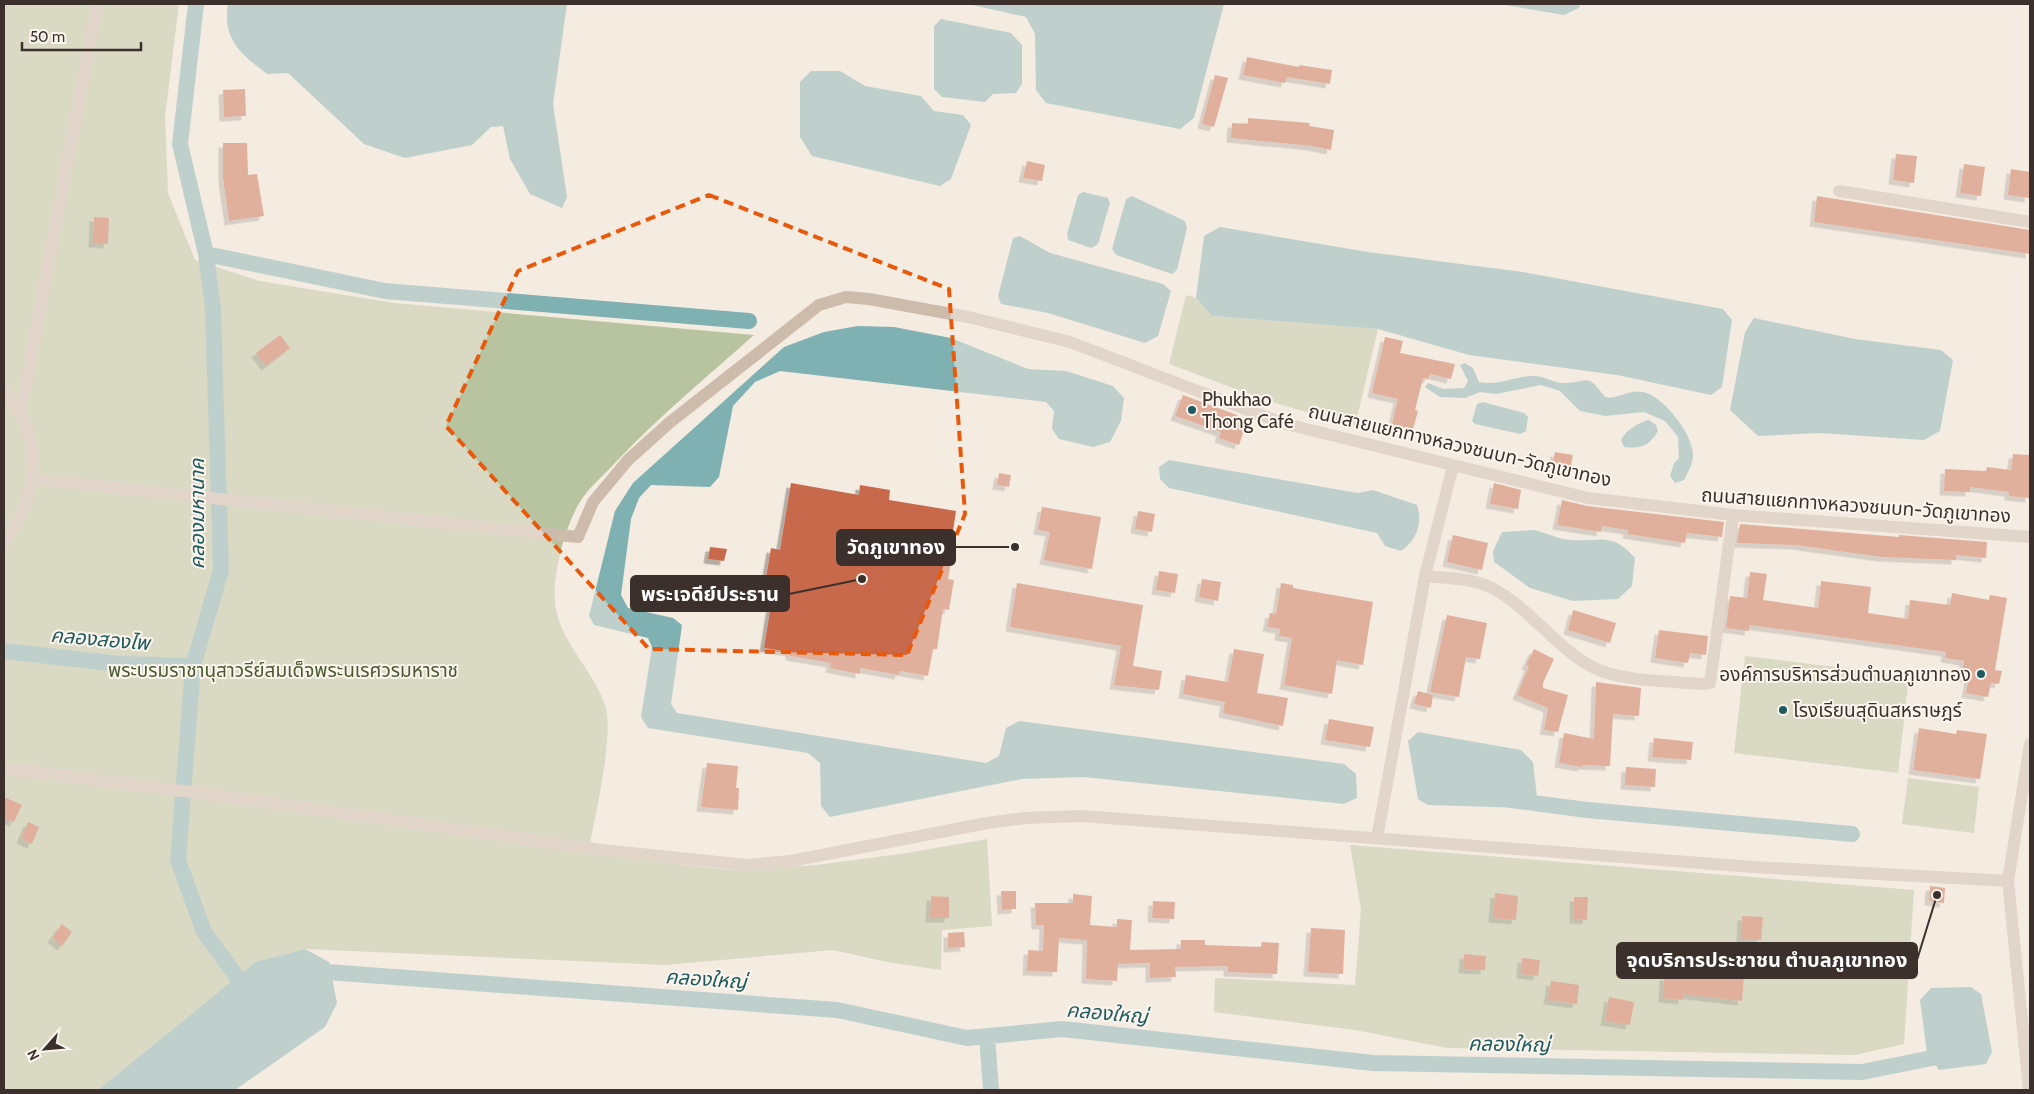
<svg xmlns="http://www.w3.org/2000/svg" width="2034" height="1094" viewBox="0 0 2034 1094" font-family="Cabin,'Noto Sans Thai',sans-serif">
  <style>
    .green { fill: #b8c4a0 }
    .water { fill: #7fb0b2 }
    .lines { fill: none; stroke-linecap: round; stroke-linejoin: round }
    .canal { stroke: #7fb0b2; stroke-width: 16 }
    .building { fill: #c8694b; filter: url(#shadow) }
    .minor { stroke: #cdbbac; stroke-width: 12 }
    .tertiary { stroke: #cdbbac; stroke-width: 12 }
    .marked { fill: none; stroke: #e8590c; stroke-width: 4; stroke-dasharray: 10 6; stroke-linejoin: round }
    .poi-dot { fill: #1f5a5e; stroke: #fbf5ee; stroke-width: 2 }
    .labels { text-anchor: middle; stroke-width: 4; stroke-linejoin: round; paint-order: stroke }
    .poi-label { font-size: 19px; fill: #3b302b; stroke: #fbf5ee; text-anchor: start }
    .street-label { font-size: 19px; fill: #3b302b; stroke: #fbf5ee }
    .park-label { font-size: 19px; fill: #4a5a2e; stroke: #fbf5ee }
    .water-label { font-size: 20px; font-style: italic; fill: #1f5a5e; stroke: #fbf5ee }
    .leader { fill: none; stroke: #3b302b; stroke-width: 2 }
    .callout-dot { fill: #3b302b; stroke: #fbf5ee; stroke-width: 2 }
    .callout { fill: #3b302b; stroke: #3b302b; stroke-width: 2 }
    .callout-label { font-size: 20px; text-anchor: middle; font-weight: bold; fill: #fff }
  </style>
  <defs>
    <filter id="shadow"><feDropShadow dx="-4.5" dy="4.5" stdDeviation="0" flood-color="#0004"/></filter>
  </defs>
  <rect width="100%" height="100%" fill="#f4ebe1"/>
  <path class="green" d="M 4,4 L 179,4 L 165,117 L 168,193 L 195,260 L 260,281 L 394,303 L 754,335 C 707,377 658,417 615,463 C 605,474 593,484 584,496 C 566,520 552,574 555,604 C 560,643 593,669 605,705 C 615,734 594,820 588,854 L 731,870 L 817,865 L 907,853 L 987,839 L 992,926 L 942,930 L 941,970 L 887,962 L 833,950 L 665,965 L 305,949 L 255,962 L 98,1090 L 4,1090 Z
    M 1186,295 L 1196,298 L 1212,316 L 1378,329 L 1355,426 L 1268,401 L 1169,364 Z
    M 1745,656 L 1909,676 L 1898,773 L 1734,753 Z
    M 1908,778 L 1979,787 L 1974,833 L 1902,824 Z
    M 1350,845 L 1914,890 L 1904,1044 L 1855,1055 L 1447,1048 L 1355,1030 L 1214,1012 L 1215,978 L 1355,985 L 1361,909 Z"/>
  <path class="water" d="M 228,4 L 567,4 L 553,104 L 567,197 L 562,208 L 530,194 L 510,159 L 503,126 L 491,127 L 472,145 L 405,158 L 364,144 L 288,73 L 267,74 C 241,54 222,40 228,4 Z
    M 968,4 L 1224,4 L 1194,118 L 1180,129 L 1046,103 L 1036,90 L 1035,34 L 1026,17 Z
    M 1499,4 L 1580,4 L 1579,8 L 1564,15 Z
    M 941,19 L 1011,33 L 1022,45 L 1022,84 L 1016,93 L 993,94 L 985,102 L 942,97 L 934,89 L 934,26 Z
    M 811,71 L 840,71 L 865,86 L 921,96 L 934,111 L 963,115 L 971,125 L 951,179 L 940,186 L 812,156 L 800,137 L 800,82 Z
    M 1083,192 L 1108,198 L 1110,203 L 1098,244 L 1091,248 L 1068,240 L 1067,234 L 1078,195 Z
    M 1132,196 L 1185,221 L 1187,228 L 1177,270 L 1172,274 L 1116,255 L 1112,249 L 1126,199 Z
    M 1220,227 L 1368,252 L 1523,272 L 1723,309 L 1732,320 L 1722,387 L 1711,395 L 1617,375 L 1469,355 L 1378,329 L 1212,316 L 1196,298 L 1204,236 Z
    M 1020,236 L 1050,253 L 1163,284 L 1171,291 L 1158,336 L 1145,343 L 1048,313 L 1001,304 L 998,296 L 1013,238 Z
    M 1754,318 L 1855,339 L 1941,350 L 1953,360 L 1940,431 L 1924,440 L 1819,433 L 1758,436 L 1730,410 L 1745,332 Z
    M 858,326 L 894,327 L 951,338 L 1028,369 L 1066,371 L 1113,386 L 1124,398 L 1121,421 L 1110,442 L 1093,447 L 1059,439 L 1052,429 L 1054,411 L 1046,402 L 780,371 L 755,382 L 733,406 L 719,477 L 710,487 L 651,485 L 639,498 L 631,519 L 621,595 L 628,608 L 673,618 L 682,625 L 671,704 L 677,713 L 986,763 L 999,756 L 1006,728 L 1019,721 L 1344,764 L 1356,774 L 1357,798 L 1344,804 L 1083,777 L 1022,779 L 830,817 L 821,806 L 820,763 L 808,753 L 648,728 L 641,717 L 652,647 L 648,638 L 594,625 L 589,616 L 615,511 L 633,483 L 784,347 L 824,332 Z
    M 1465,363 L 1473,368 L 1479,382 C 1498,386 1513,377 1532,376 C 1542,375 1552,382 1562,383 C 1589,383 1586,371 1605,397 C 1620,400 1631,386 1649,394 C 1667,402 1693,435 1693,455 C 1693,464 1688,472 1684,480 L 1675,483 L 1670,476 L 1674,463 L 1679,458 L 1678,437 L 1665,421 L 1644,412 L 1605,416 L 1580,411 L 1560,391 L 1541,385 L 1496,394 L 1480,392 L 1465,398 L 1440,397 L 1425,387 L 1428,383 L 1443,389 L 1464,388 L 1468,381 L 1460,365 Z
    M 1483,402 L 1524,413 L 1528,417 L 1526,431 L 1520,434 L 1475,424 L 1472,421 L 1477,404 Z
    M 1649,420 L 1656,425 L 1658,431 C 1649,446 1641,449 1624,447 L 1621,440 C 1625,431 1639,422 1649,420 Z
    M 1169,460 L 1358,493 L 1373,490 L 1417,505 C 1423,523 1417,540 1401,551 L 1385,546 L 1377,533 L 1169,488 L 1160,479 L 1159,467 Z
    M 1535,530 C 1546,533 1559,539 1570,540 C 1601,542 1611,531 1635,558 L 1632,586 L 1618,599 L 1573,601 L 1530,588 L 1494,562 L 1493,551 L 1502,532 Z
    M 1418,732 L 1521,750 L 1533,762 L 1537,797 L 1528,808 L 1428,805 L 1418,799 L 1408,741 Z
    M 305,949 L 329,962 L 337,1003 L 325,1027 L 235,1090 L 98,1090 L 255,962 Z
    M 1971,987 L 1981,994 L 1992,1052 L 1986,1064 L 1939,1070 L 1927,1053 L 1920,1000 L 1931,988 Z"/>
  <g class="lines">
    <path class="canal" d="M 196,4 L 180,144 L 206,254 L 213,309 L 221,570 L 193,666 L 178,860 L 204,932 L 250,995
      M 206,254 L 385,291 L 749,321
      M 4,651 L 119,664 L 193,666
      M 1511,800 L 1587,810 L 1852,834
      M 312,979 L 327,972 L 837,1010 L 967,1038 L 1062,1029 L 1373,1063 L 1862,1072 L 1952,1054
      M 987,1036 L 991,1090"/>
  </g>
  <path class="building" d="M 1247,57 L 1299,67 L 1299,65 L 1332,70 L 1330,84 L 1287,77 L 1285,83 L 1243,75 Z
    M 1215,75 L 1228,78 L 1214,127 L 1202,124 Z
    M 245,89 L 246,116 L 224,117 L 223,90 Z
    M 1248,118 L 1310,123 L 1309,126 L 1334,130 L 1331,150 L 1312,146 L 1231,138 L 1232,123 L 1248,124 Z
    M 223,143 L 247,143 L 248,175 L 257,174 L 264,216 L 229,221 L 223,178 Z
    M 1896,154 L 1917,156 L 1914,183 L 1893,180 Z
    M 1027,161 L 1045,165 L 1042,181 L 1023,178 Z
    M 1964,164 L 1985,167 L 1981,196 L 1960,193 Z
    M 2011,169 L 2030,172 L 2029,198 L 2008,195 Z
    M 1817,196 L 2030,230 L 2030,254 L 1814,222 Z
    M 94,217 L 109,218 L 108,244 L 93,243 Z
    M 280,335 L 290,348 L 266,366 L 256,353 Z
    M 1385,337 L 1403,341 L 1400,353 L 1455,364 L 1451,379 L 1430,374 L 1428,379 L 1423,378 L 1415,410 L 1418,411 L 1413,429 L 1392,424 L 1398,399 L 1372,393 Z
    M 1183,395 L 1237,415 L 1235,421 L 1246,425 L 1239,445 L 1219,438 L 1221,432 L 1175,416 Z
    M 1555,452 L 1573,455 L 1570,470 L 1552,467 Z
    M 2013,454 L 2030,455 L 2030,498 L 2009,496 L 2009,492 L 1970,487 L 1970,492 L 1944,491 L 1945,469 L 1986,471 L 1987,467 L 2011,470 Z
    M 999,473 L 1011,475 L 1009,487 L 997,485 Z
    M 791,483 L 859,495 L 860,485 L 890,490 L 889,500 L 956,511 L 952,538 L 955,539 L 948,579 L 954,580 L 949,610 L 943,609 L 937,649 L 933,649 L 928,676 L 900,671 L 899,675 L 860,668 L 860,674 L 830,668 L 831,663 L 790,656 L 790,652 L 764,648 L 775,580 L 766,578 L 771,548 L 780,550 Z
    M 1494,483 L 1521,490 L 1518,509 L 1490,504 Z
    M 1562,500 L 1587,506 L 1724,522 L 1722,537 L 1687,533 L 1685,543 L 1627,534 L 1628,530 L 1602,526 L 1601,532 L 1557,525 Z
    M 1042,507 L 1101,517 L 1092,569 L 1044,560 L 1050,532 L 1038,530 Z
    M 1138,511 L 1155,514 L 1152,532 L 1135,529 Z
    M 1740,524 L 1899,537 L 1899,535 L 1987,542 L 1986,558 L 1956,555 L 1956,560 L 1882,557 L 1795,545 L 1737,543 Z
    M 1453,535 L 1488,543 L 1482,570 L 1447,562 Z
    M 710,547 L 727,549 L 724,561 L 708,559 Z
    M 1159,571 L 1178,574 L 1175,593 L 1156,590 Z
    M 1750,572 L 1767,574 L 1763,600 L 1818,608 L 1821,581 L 1871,587 L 1868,613 L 1908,619 L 1910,600 L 1950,605 L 1952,593 L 1989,600 L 1990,595 L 2007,598 L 1995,670 L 2002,671 L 1999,684 L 1991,683 L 1988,697 L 1966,693 L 1969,678 L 1961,677 L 1964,661 L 1945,658 L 1946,652 L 1750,625 L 1749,631 L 1726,628 L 1730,596 L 1747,598 Z
    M 1202,579 L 1221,582 L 1218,601 L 1199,597 Z
    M 1017,583 L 1143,605 L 1133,666 L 1162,671 L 1159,690 L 1114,685 L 1121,646 L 1010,627 Z
    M 1281,583 L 1293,585 L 1293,588 L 1373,602 L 1363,665 L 1337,660 L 1332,694 L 1284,685 L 1292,638 L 1279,636 L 1280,629 L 1267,627 L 1270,613 L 1276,614 Z
    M 1573,610 L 1616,623 L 1610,643 L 1568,630 Z
    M 1447,615 L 1487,623 L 1480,659 L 1466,657 L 1459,697 L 1430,692 Z
    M 1659,630 L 1708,636 L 1706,655 L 1690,653 L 1688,663 L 1655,658 Z
    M 1234,649 L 1264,654 L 1257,693 L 1288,698 L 1283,726 L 1223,713 L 1225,702 L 1183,694 L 1186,675 L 1228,682 Z
    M 1534,649 L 1554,659 L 1543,683 L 1543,688 L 1568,695 L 1558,732 L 1544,730 L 1548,709 L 1546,707 L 1517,695 L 1529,666 L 1526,665 Z
    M 1596,682 L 1641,688 L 1639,716 L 1613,714 L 1610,766 L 1582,765 L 1582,767 L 1559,763 L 1564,733 L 1594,739 Z
    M 1418,691 L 1433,695 L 1431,708 L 1414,704 Z
    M 1329,719 L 1374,727 L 1370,747 L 1325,740 Z
    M 1919,728 L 1956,734 L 1957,730 L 1987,734 L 1980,779 L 1913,770 Z
    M 1654,738 L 1693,742 L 1691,760 L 1652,757 Z
    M 707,763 L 738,766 L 736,788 L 739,788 L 738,810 L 701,807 Z
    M 1626,767 L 1656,769 L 1655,787 L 1625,785 Z
    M 4,797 L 22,805 L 14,822 L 4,818 Z
    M 28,822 L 39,827 L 32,844 L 21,839 Z
    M 1930,886 L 1945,888 L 1944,903 L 1929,901 Z
    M 1001,891 L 1016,891 L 1016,909 L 1002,910 Z
    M 1495,893 L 1518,896 L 1516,920 L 1493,918 Z
    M 1073,894 L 1092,896 L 1090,925 L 1117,927 L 1117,919 L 1132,920 L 1130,950 L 1181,949 L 1181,940 L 1205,940 L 1205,945 L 1261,947 L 1262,942 L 1279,943 L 1277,974 L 1228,972 L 1228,966 L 1175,967 L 1176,977 L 1150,978 L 1150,963 L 1118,964 L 1117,981 L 1086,979 L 1087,940 L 1059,938 L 1057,972 L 1027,971 L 1028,950 L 1043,951 L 1044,925 L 1036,925 L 1035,903 L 1073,903 Z
    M 931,896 L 949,897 L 949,918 L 930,918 Z
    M 1574,897 L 1588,897 L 1587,920 L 1574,919 Z
    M 1153,901 L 1175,902 L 1174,919 L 1152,918 Z
    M 1742,916 L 1763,917 L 1761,940 L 1741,939 Z
    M 62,924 L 72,932 L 62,946 L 52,938 Z
    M 1311,928 L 1345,930 L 1343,974 L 1308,972 Z
    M 964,932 L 965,947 L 948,948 L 948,933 Z
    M 1464,954 L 1486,956 L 1485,970 L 1463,969 Z
    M 1522,958 L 1540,960 L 1538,976 L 1521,974 Z
    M 1689,963 L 1711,965 L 1711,973 L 1744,976 L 1742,1001 L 1683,994 L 1683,1000 L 1663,998 L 1664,976 L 1688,977 Z
    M 1551,981 L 1579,985 L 1577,1004 L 1548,1000 Z
    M 1609,997 L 1634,1002 L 1630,1025 L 1605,1021 Z"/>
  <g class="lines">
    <path class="minor" d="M 1839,191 L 2030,222
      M 4,391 C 45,437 39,496 4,543
      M 20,415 L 97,4
      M 32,479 L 578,537 L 593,502 L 628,460 L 669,423 L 819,305 L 846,297 L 869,299 L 968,317 L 1070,342 L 1258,414 L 1290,425 L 1588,498 L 1733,515 L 2030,537
      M 1425,576 C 1447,578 1472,578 1492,588 C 1532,609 1561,655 1601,671 C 1632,682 1670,681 1703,684 L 1710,683 L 1733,515
      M 1377,838 L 1425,576 L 1453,466"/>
    <path class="tertiary" d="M 4,768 L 221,796 L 602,850 L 747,865 L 791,861 L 987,823 L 1025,818 L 1082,816 L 1753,867 L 2008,881
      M 2029,1090 L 2008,881 L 2030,744"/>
  </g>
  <path d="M0 0H2034V1094H0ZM 709,195 L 949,289 L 965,514 L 907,655 L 649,649 L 446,426 L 518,271 Z" fill="#f4ebe1" fill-opacity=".55" fill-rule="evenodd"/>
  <path class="marked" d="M 709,195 L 949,289 L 965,514 L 907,655 L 649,649 L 446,426 L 518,271 Z"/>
  <g class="poi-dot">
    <circle cx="1192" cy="410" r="5"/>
    <circle cx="1981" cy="674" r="5"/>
    <circle cx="1783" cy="710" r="5"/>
  </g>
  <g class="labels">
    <g class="poi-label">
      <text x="1202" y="406">Phukhao<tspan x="1202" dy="22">Thong Café</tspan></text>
      <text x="1971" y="681" text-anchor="end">องค์การบริหารส่วนตำบลภูเขาทอง</text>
      <text x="1793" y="717">โรงเรียนสุดินสหราษฎร์</text>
    </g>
    <g class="street-label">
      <text transform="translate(1460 445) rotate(13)" y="7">ถนนสายแยกทางหลวงชนบท-วัดภูเขาทอง</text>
      <text transform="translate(1856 505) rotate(4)" y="7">ถนนสายแยกทางหลวงชนบท-วัดภูเขาทอง</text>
    </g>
    <g class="park-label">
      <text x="283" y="677">พระบรมราชานุสาวรีย์สมเด็จพระนเรศวรมหาราช</text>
    </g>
    <g class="water-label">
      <text transform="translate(197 514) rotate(-90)" y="7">คลองมหานาค</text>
      <text transform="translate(100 639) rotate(5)" y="7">คลองสองไพ</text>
      <text transform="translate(706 979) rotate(4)" y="7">คลองใหญ่</text>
      <text transform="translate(1107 1013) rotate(5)" y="7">คลองใหญ่</text>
      <text transform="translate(1509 1044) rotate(1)" y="7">คลองใหญ่</text>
    </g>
  </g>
  <path class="leader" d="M1015 547L955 547M862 579L789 594M1937 895L1917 960"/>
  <g class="callout-dot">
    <circle cx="1015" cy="547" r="5"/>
    <circle cx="862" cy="579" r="5"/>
    <circle cx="1937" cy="895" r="5"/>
  </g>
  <g class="callout">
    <rect x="837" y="530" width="118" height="35" rx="5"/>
    <rect x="631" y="576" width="158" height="35" rx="5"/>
    <rect x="1617" y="943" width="300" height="35" rx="5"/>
  </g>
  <g class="callout-label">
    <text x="896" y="554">วัดภูเขาทอง</text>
    <text x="710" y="601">พระเจดีย์ประธาน</text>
    <text x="1767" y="967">จุดบริการประชาชน ตำบลภูเขาทอง</text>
  </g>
  <rect width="2034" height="1094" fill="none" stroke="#3b302b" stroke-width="10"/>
  <g transform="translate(45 1049) rotate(243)" stroke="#fbf5ee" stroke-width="4" paint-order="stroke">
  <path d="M0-4L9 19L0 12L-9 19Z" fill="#3b302b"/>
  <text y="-8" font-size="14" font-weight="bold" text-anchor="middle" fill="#3b302b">N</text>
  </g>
  <path d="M22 42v8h119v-8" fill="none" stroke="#3b302b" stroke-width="2.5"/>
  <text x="30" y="42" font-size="15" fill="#3b302b" stroke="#fbf5ee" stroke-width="4" paint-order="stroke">50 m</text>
</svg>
